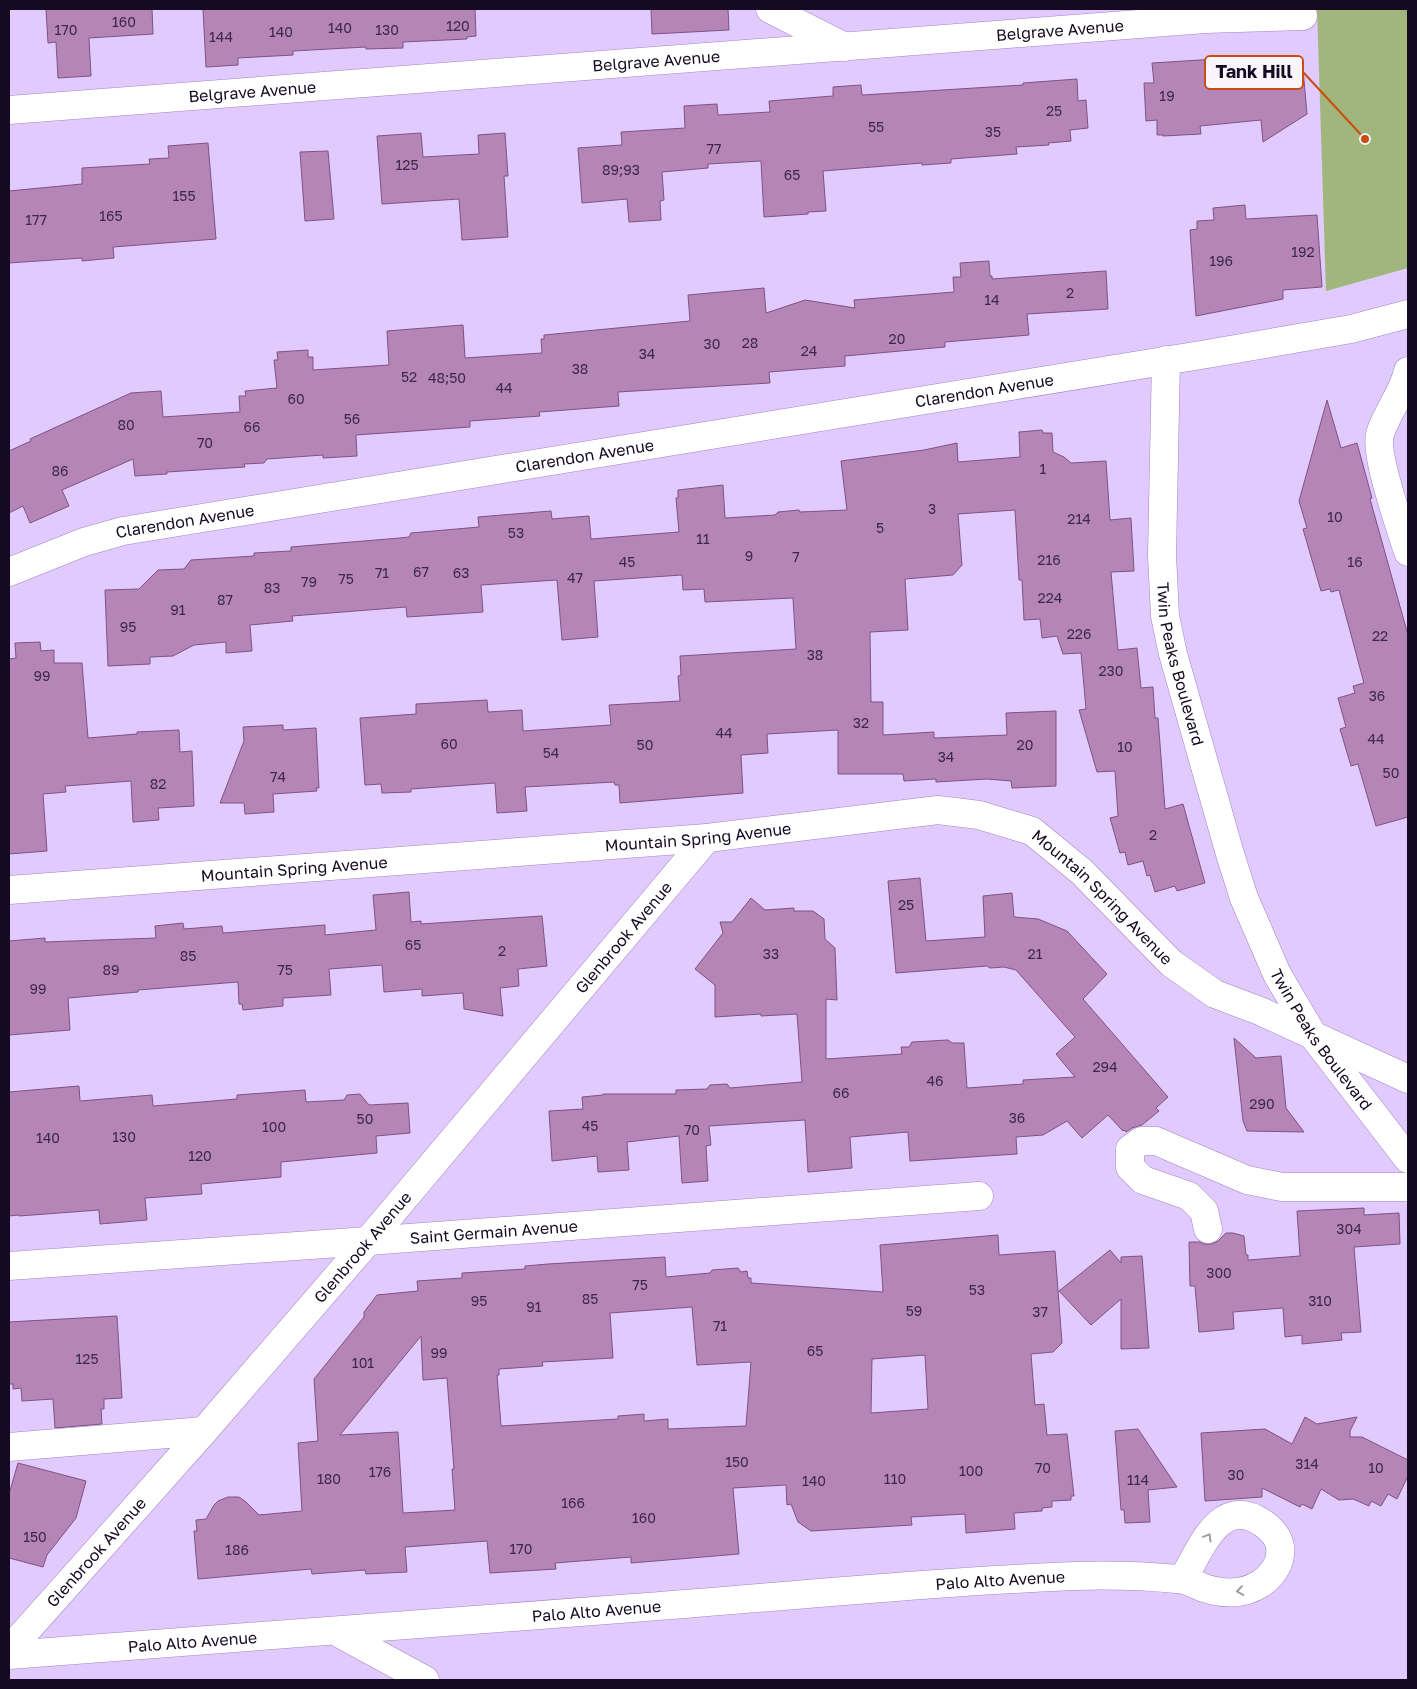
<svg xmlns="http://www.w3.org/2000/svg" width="1417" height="1689" viewBox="0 0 1417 1689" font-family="'Golos Text',sans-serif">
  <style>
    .green { fill: #a1b67c }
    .building { fill: #b585b8; stroke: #7f5282; fill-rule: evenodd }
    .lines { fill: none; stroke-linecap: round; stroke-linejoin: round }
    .minor-casing { stroke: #a186c2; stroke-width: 29 }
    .major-casing { stroke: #a186c2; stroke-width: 29 }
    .minor { stroke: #fff; stroke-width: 28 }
    .major { stroke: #fff; stroke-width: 28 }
    .oneway { stroke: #a19da6 }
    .labels { text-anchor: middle; stroke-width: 5; stroke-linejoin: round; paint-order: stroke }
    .number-label { font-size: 14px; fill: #3d2947 }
    .street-label { font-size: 16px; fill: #150a21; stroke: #f8f5fc }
    .leader { fill: none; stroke: #c84d0f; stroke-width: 2 }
    .callout-dot { fill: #c84d0f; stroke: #f8f5fc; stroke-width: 2 }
    .callout { fill: #f8f5fc; stroke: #c84d0f; stroke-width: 2 }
    .callout-label { font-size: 18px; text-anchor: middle; font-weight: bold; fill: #150a21 }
  </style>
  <rect width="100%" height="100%" fill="#e1cafe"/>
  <path class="green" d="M 1317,9 L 1408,9 L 1408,268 L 1326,291 Z"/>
  <path class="building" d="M 46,9 L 152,9 L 153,34 L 89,38 L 91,76 L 58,78 L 56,42 L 48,43 Z
    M 203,9 L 475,9 L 476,36 L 467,37 L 467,39 L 403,42 L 403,48 L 366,49 L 366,47 L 293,51 L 293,55 L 238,58 L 238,65 L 206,67 Z
    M 651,9 L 728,9 L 729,30 L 652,34 Z
    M 1249,57 L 1249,61 L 1302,58 L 1307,114 L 1263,142 L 1261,120 L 1200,126 L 1201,134 L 1163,136 L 1163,135 L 1157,135 L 1157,120 L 1146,121 L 1144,83 L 1154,83 L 1152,63 Z
    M 1077,79 L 1078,101 L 1086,100 L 1088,128 L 1070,130 L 1071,141 L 1048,143 L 1049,145 L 1016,147 L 1017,154 L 951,159 L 951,163 L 922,165 L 922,163 L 823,171 L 826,211 L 808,212 L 808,214 L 764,217 L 761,161 L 708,164 L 708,168 L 662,172 L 664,200 L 660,201 L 661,220 L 629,222 L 627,199 L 582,203 L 578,148 L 622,145 L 621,132 L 685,128 L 684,106 L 717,104 L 718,115 L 770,112 L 769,101 L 833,96 L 833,87 L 861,85 L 862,95 L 1023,85 L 1023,83 Z
    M 421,133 L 423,157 L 479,154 L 478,135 L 505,133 L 508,176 L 504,176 L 508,237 L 462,240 L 459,199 L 382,204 L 377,136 Z
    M 208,143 L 216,239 L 113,247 L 114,258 L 82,261 L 82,258 L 9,263 L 9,191 L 82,184 L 82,168 L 150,164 L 149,159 L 169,158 L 168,146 Z
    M 328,151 L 334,219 L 305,221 L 300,152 Z
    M 1245,205 L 1246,219 L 1317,215 L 1322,287 L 1283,290 L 1283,299 L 1196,316 L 1190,230 L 1197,229 L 1197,221 L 1214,220 L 1213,208 Z
    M 989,261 L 990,276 L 992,276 L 992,279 L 1106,271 L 1108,309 L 1027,314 L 1029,335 L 945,342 L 945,347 L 845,356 L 845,366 L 769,372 L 770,383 L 618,392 L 619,406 L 539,412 L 540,416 L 470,421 L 470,427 L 356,435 L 357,456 L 323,458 L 323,455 L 267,459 L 264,463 L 244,464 L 245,467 L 167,472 L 167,474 L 135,476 L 133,459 L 62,490 L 69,506 L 30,523 L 23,506 L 9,513 L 9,451 L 31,441 L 30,439 L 131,393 L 161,391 L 163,417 L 240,412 L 239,396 L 246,396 L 245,391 L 277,388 L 274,360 L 278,360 L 277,352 L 308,350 L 308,357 L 313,357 L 313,370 L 389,365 L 387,331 L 463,325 L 465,358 L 542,353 L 541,339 L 544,339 L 544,335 L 690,321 L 688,295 L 764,288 L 766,313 L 805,300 L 855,308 L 854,300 L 954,292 L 953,277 L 961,277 L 960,263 Z
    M 1327,400 L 1341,448 L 1357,443 L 1372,498 L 1370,499 L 1408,635 L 1408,817 L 1376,826 L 1358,764 L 1351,766 L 1340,729 L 1346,727 L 1338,698 L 1355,693 L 1353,686 L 1364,683 L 1339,590 L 1331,592 L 1330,589 L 1321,591 L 1303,529 L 1307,528 L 1299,501 Z
    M 1042,430 L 1043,433 L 1052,433 L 1053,452 L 1064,457 L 1071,463 L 1106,461 L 1110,520 L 1131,518 L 1134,571 L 1111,572 L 1118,650 L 1137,648 L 1141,688 L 1153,687 L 1155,718 L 1158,718 L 1165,809 L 1183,804 L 1205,883 L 1177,891 L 1175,886 L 1155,892 L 1150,875 L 1147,876 L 1143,861 L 1128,865 L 1125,852 L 1120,853 L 1110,818 L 1118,816 L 1115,771 L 1097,772 L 1079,710 L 1086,709 L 1081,653 L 1063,654 L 1057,636 L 1042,638 L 1040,619 L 1024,620 L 1022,580 L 1019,580 L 1015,510 L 958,514 L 962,565 L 953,575 L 905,579 L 908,630 L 870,632 L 871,702 L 883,702 L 883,735 L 934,732 L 934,738 L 1007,735 L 1006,713 L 1056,711 L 1056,786 L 1012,788 L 1011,781 L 987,779 L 936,782 L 936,779 L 904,781 L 903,774 L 838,774 L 838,730 L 767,734 L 768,753 L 741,755 L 743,793 L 620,803 L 619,785 L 615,785 L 614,782 L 525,787 L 527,811 L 497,813 L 495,783 L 411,789 L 411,792 L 382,793 L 381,784 L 365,785 L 360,718 L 416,714 L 416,704 L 487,700 L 488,712 L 522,710 L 523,731 L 611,725 L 609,705 L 680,701 L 678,676 L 681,675 L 680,656 L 796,649 L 793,598 L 705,602 L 704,589 L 683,590 L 682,575 L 594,581 L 598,637 L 562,640 L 557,580 L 481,585 L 483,612 L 407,617 L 406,607 L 292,616 L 293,621 L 250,625 L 252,651 L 226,653 L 226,642 L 194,645 L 173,656 L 150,657 L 150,664 L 108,666 L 105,590 L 139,589 L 158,570 L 184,569 L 191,560 L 254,556 L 254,553 L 291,551 L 291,547 L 400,538 L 409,537 L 411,533 L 479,527 L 478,517 L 551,511 L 552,519 L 589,516 L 591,539 L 679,532 L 676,498 L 678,498 L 678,490 L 723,485 L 725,518 L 775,515 L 778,512 L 799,510 L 800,512 L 847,510 L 841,461 L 924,450 L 957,443 L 958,462 L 1020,457 L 1019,432 Z
    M 40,642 L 41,651 L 54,650 L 54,663 L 82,663 L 88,738 L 137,734 L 137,732 L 179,730 L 180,752 L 192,751 L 194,806 L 158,808 L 159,820 L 133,822 L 131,781 L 65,786 L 66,792 L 43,794 L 47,851 L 9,854 L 9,659 L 16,658 L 15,643 Z
    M 283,725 L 283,730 L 316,728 L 319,788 L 316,788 L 317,791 L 273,794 L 274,812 L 245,814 L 244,803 L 220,803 L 244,741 L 243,727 Z
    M 920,878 L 926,941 L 985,937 L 983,896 L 1012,893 L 1014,917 L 1038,919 L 1067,931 L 1107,974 L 1083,999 L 1168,1097 L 1156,1108 L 1159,1111 L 1142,1125 L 1132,1128 L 1126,1132 L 1124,1130 L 1123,1131 L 1108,1115 L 1082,1138 L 1067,1121 L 1043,1135 L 1016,1137 L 1017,1154 L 910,1161 L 908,1132 L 850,1137 L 852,1168 L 808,1172 L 805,1120 L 709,1126 L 711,1145 L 706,1146 L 708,1181 L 682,1183 L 679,1136 L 627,1142 L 629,1170 L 598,1172 L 597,1156 L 552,1161 L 549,1111 L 583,1109 L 582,1097 L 603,1095 L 603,1094 L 676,1094 L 676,1090 L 707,1089 L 710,1085 L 727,1084 L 730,1088 L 802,1082 L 797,1014 L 761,1016 L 761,1014 L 715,1017 L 715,985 L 695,969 L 723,933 L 720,922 L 732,922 L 751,898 L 765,910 L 794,908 L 794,911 L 813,911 L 824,919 L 825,939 L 835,948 L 837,1000 L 826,999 L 826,1059 L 902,1054 L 901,1047 L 909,1047 L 912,1042 L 948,1040 L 952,1043 L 964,1043 L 967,1088 L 1023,1084 L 1023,1080 L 1075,1077 L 1056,1054 L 1075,1037 L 1016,970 L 1004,967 L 990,968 L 987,966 L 896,973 L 888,881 Z
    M 409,892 L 411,922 L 421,921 L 421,924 L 542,916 L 547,966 L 518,969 L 519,986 L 500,988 L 503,1016 L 464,1009 L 463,993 L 422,996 L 422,989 L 384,992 L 382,965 L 329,969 L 331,995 L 283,998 L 283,1006 L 243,1010 L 242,1004 L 239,1004 L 238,982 L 138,990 L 138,992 L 68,998 L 70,1030 L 9,1035 L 9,941 L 45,938 L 45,942 L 156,938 L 155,926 L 183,923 L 184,929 L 222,926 L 223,933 L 325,925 L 325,935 L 376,930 L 373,895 Z
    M 1234,1038 L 1256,1058 L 1281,1056 L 1286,1108 L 1304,1132 L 1247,1131 L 1243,1121 Z
    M 79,1086 L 80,1101 L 152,1095 L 153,1106 L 237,1099 L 237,1095 L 305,1090 L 306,1102 L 344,1100 L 347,1095 L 360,1094 L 369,1105 L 408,1103 L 410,1133 L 376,1136 L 377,1153 L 281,1162 L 281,1177 L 201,1184 L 202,1194 L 145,1198 L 147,1220 L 100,1224 L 99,1210 L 19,1216 L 19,1215 L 9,1216 L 9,1092 Z
    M 1364,1208 L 1364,1215 L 1399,1213 L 1400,1244 L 1354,1247 L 1361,1332 L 1341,1333 L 1342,1340 L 1302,1344 L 1302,1335 L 1285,1337 L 1283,1308 L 1233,1312 L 1234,1329 L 1199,1332 L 1195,1286 L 1190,1286 L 1189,1242 L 1200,1242 L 1204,1244 L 1211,1244 L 1218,1241 L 1226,1233 L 1233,1233 L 1244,1236 L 1246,1255 L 1248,1255 L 1248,1260 L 1300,1256 L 1297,1211 Z
    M 998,1235 L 999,1255 L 1055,1251 L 1062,1343 L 1053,1352 L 1031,1354 L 1035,1405 L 1044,1404 L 1047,1435 L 1067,1434 L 1074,1496 L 1071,1496 L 1071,1500 L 1052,1501 L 1052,1507 L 1042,1508 L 1042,1511 L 1014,1513 L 1015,1529 L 966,1533 L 965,1514 L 911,1517 L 912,1525 L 811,1531 L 798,1522 L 791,1504 L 787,1505 L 786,1485 L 733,1488 L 739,1554 L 631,1563 L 631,1557 L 555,1563 L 556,1569 L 490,1573 L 487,1541 L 405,1547 L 407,1572 L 366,1574 L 365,1570 L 312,1574 L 311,1569 L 198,1579 L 194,1531 L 197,1531 L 196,1520 L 206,1519 L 214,1505 L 218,1501 L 228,1497 L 239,1497 L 246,1502 L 259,1515 L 302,1511 L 298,1443 L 318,1441 L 314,1379 L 364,1317 L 364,1312 L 377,1295 L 418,1291 L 417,1281 L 462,1278 L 462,1273 L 525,1269 L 525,1266 L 548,1264 L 665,1257 L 666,1277 L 710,1273 L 712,1270 L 738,1268 L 741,1272 L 747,1271 L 748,1278 L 751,1278 L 751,1283 L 883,1292 L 880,1245 ZM 692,1307 L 697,1365 L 751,1362 L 746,1426 L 668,1429 L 668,1419 L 644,1421 L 644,1414 L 618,1416 L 618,1419 L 501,1426 L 497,1375 L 499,1375 L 499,1369 L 543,1366 L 542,1362 L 613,1358 L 610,1313 ZM 421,1336 L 423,1380 L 447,1378 L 454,1469 L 452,1469 L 455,1510 L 403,1513 L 398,1432 L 340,1435 ZM 925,1355 L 928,1409 L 871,1413 L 872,1359 Z
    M 1110,1250 L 1121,1263 L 1121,1257 L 1142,1256 L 1149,1348 L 1121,1349 L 1121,1299 L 1091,1325 L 1059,1291 Z
    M 117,1316 L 122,1398 L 104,1399 L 104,1409 L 101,1409 L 102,1424 L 55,1428 L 53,1399 L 22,1401 L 21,1388 L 13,1389 L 13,1384 L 9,1384 L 9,1322 Z
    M 1305,1417 L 1317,1424 L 1357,1417 L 1350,1431 L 1350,1437 L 1362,1437 L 1408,1460 L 1408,1476 L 1397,1499 L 1388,1494 L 1381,1506 L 1371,1501 L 1369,1506 L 1353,1499 L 1339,1500 L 1321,1489 L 1312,1509 L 1302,1504 L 1300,1507 L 1262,1488 L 1262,1497 L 1205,1501 L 1201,1433 L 1265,1429 L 1292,1444 Z
    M 1138,1429 L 1177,1487 L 1148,1490 L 1150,1522 L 1125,1523 L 1124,1510 L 1121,1510 L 1115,1431 Z
    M 18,1463 L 86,1481 L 76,1518 L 47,1555 L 43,1567 L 9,1558 L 9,1494 Z"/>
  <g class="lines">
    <defs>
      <g id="minor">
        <path d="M 770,9 L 845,47"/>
        <path id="s1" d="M 9,110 L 1205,19 L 1303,16"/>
        <path id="s2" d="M 1166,360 L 1162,555 L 1165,616 L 1173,654 L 1230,854 L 1244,898 L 1277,974 L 1314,1037 L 1408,1159"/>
        <path d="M 1408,371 C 1403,393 1387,412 1380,434 C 1374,454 1401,529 1408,552"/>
        <path id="s3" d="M 9,890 L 707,838 L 938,810 L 979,815 L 1032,831 L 1082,872 L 1171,963 L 1215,994 L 1260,1011 L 1408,1079"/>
        <path d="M 1208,1229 L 1204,1211 L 1189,1196 L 1143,1180 L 1130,1167 L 1130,1149 L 1141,1141 L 1156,1141 L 1247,1180 L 1282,1187 L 1408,1187"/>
        <path id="s4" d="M 9,1266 L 368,1241 L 979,1196"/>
        <path d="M 9,1447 L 204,1431"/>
        <path d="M 335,1631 L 425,1680"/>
        <path id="s5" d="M 9,1650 L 204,1431 L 368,1241 L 707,838"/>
        <path id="s6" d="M 9,1655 C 217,1640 425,1625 633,1608 C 780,1597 928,1582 1075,1576 C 1109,1575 1144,1576 1177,1579 C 1187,1579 1195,1585 1204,1588 C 1223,1594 1243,1595 1260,1584 C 1270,1578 1279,1566 1280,1555 C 1282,1542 1274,1531 1264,1524 C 1221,1492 1200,1550 1183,1579"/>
      </g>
      <g id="major">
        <path id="s7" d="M 9,572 L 84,542 L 123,531 L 1207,354 L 1351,329 L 1408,314"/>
      </g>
    </defs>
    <use href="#minor" class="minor-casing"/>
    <use href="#major" class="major-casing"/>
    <use href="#minor" class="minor"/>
    <use href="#major" class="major"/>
  </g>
  <defs><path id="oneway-chevron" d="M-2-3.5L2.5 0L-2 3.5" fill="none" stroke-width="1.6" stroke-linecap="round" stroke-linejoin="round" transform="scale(1.25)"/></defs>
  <g class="oneway">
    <use href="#oneway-chevron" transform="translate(1208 1537) rotate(-59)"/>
    <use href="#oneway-chevron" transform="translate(1240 1591) rotate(171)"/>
  </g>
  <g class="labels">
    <g class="number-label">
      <text x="124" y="27">160</text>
      <text x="458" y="31">120</text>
      <text x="340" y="33">140</text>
      <text x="66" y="35">170</text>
      <text x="387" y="35">130</text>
      <text x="281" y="37">140</text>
      <text x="221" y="42">144</text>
      <text x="1167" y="101">19</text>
      <text x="1054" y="116">25</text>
      <text x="876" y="132">55</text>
      <text x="993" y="137">35</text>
      <text x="714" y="154">77</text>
      <text x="407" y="170">125</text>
      <text x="621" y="175">89;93</text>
      <text x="792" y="180">65</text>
      <text x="184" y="201">155</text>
      <text x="111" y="221">165</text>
      <text x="36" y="225">177</text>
      <text x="1303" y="257">192</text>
      <text x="1221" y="266">196</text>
      <text x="1070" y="298">2</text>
      <text x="992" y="305">14</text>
      <text x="897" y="344">20</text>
      <text x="750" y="348">28</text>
      <text x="712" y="349">30</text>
      <text x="809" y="356">24</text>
      <text x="647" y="359">34</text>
      <text x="580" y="374">38</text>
      <text x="409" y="382">52</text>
      <text x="447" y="383">48;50</text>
      <text x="504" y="393">44</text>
      <text x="296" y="404">60</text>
      <text x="352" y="424">56</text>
      <text x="126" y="430">80</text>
      <text x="252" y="432">66</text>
      <text x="205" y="448">70</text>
      <text x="1043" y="474">1</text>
      <text x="60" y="476">86</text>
      <text x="932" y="514">3</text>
      <text x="1335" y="522">10</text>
      <text x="1079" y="524">214</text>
      <text x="880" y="533">5</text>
      <text x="516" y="538">53</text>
      <text x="703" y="544">11</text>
      <text x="749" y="561">9</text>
      <text x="796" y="562">7</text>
      <text x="1049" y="565">216</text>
      <text x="627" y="567">45</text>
      <text x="1355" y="567">16</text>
      <text x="421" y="577">67</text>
      <text x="382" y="578">71</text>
      <text x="461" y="578">63</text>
      <text x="575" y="583">47</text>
      <text x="346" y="584">75</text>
      <text x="309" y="587">79</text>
      <text x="272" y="593">83</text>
      <text x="1050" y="603">224</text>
      <text x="225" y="605">87</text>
      <text x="178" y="615">91</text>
      <text x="128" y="632">95</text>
      <text x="1079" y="639">226</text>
      <text x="1380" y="641">22</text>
      <text x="815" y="660">38</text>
      <text x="1111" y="676">230</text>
      <text x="42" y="681">99</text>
      <text x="1377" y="701">36</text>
      <text x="861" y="728">32</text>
      <text x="724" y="738">44</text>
      <text x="1376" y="744">44</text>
      <text x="449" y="749">60</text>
      <text x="645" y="750">50</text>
      <text x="1025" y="750">20</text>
      <text x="1125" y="752">10</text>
      <text x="551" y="758">54</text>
      <text x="946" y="762">34</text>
      <text x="1391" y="778">50</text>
      <text x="278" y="782">74</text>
      <text x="158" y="789">82</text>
      <text x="1153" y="840">2</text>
      <text x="906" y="910">25</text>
      <text x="413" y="950">65</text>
      <text x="502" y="956">2</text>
      <text x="771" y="959">33</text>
      <text x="1035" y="959">21</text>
      <text x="188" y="961">85</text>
      <text x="111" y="975">89</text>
      <text x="285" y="975">75</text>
      <text x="38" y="994">99</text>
      <text x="1105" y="1072">294</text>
      <text x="935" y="1086">46</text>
      <text x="841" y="1098">66</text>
      <text x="1262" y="1109">290</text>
      <text x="1017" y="1123">36</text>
      <text x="365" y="1124">50</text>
      <text x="590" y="1131">45</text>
      <text x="274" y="1132">100</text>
      <text x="692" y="1135">70</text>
      <text x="124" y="1142">130</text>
      <text x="48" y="1143">140</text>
      <text x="200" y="1161">120</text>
      <text x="1349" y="1234">304</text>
      <text x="1219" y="1278">300</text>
      <text x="640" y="1290">75</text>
      <text x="977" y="1295">53</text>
      <text x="590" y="1304">85</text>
      <text x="479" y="1306">95</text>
      <text x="1320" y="1306">310</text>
      <text x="534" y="1312">91</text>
      <text x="914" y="1316">59</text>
      <text x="1040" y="1317">37</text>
      <text x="720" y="1331">71</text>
      <text x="815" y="1356">65</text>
      <text x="439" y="1358">99</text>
      <text x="87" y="1364">125</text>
      <text x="363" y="1368">101</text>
      <text x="737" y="1467">150</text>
      <text x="1307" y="1469">314</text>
      <text x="1043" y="1473">70</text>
      <text x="1376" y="1473">10</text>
      <text x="971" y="1476">100</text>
      <text x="380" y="1477">176</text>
      <text x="1236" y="1480">30</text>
      <text x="329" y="1484">180</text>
      <text x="895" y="1484">110</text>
      <text x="1138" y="1485">114</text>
      <text x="814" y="1486">140</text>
      <text x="573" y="1508">166</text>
      <text x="644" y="1523">160</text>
      <text x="35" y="1542">150</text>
      <text x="521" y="1554">170</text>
      <text x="237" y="1555">186</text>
    </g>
    <g class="street-label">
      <text dy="6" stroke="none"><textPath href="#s1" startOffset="1054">Belgrave Avenue</textPath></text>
      <text dy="6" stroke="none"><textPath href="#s1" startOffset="649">Belgrave Avenue</textPath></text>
      <text dy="6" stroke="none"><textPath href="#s1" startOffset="244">Belgrave Avenue</textPath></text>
      <text dy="6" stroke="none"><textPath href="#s7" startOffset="994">Clarendon Avenue</textPath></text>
      <text dy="6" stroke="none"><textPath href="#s7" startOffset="589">Clarendon Avenue</textPath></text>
      <text dy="6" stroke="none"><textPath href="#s7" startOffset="184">Clarendon Avenue</textPath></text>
      <text dy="6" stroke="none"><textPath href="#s2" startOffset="306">Twin Peaks Boulevard</textPath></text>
      <text dy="6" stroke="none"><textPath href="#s3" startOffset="691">Mountain Spring Avenue</textPath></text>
      <text dy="6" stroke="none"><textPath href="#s3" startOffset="286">Mountain Spring Avenue</textPath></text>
      <text dy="6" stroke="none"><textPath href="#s3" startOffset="1126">Mountain Spring Avenue</textPath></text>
      <text dy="6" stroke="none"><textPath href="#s5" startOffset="941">Glenbrook Avenue</textPath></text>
      <text dy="6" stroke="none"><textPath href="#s2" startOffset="711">Twin Peaks Boulevard</textPath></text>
      <text dy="6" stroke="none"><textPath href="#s4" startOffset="486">Saint Germain Avenue</textPath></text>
      <text dy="6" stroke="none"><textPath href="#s5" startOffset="536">Glenbrook Avenue</textPath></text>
      <text dy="6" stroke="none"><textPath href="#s5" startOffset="131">Glenbrook Avenue</textPath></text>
      <text dy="6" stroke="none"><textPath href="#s6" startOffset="994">Palo Alto Avenue</textPath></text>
      <text dy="6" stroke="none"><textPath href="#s6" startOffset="589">Palo Alto Avenue</textPath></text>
      <text dy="6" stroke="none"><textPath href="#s6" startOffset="184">Palo Alto Avenue</textPath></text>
    </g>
  </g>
  <path class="leader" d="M1365 139L1303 72"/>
  <circle class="callout-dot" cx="1365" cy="139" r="5"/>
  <rect class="callout" x="1205" y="56" width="98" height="33" rx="5"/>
  <g class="callout-label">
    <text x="1254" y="78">Tank Hill</text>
  </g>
  <rect width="1417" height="1689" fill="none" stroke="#150a21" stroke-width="20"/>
</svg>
